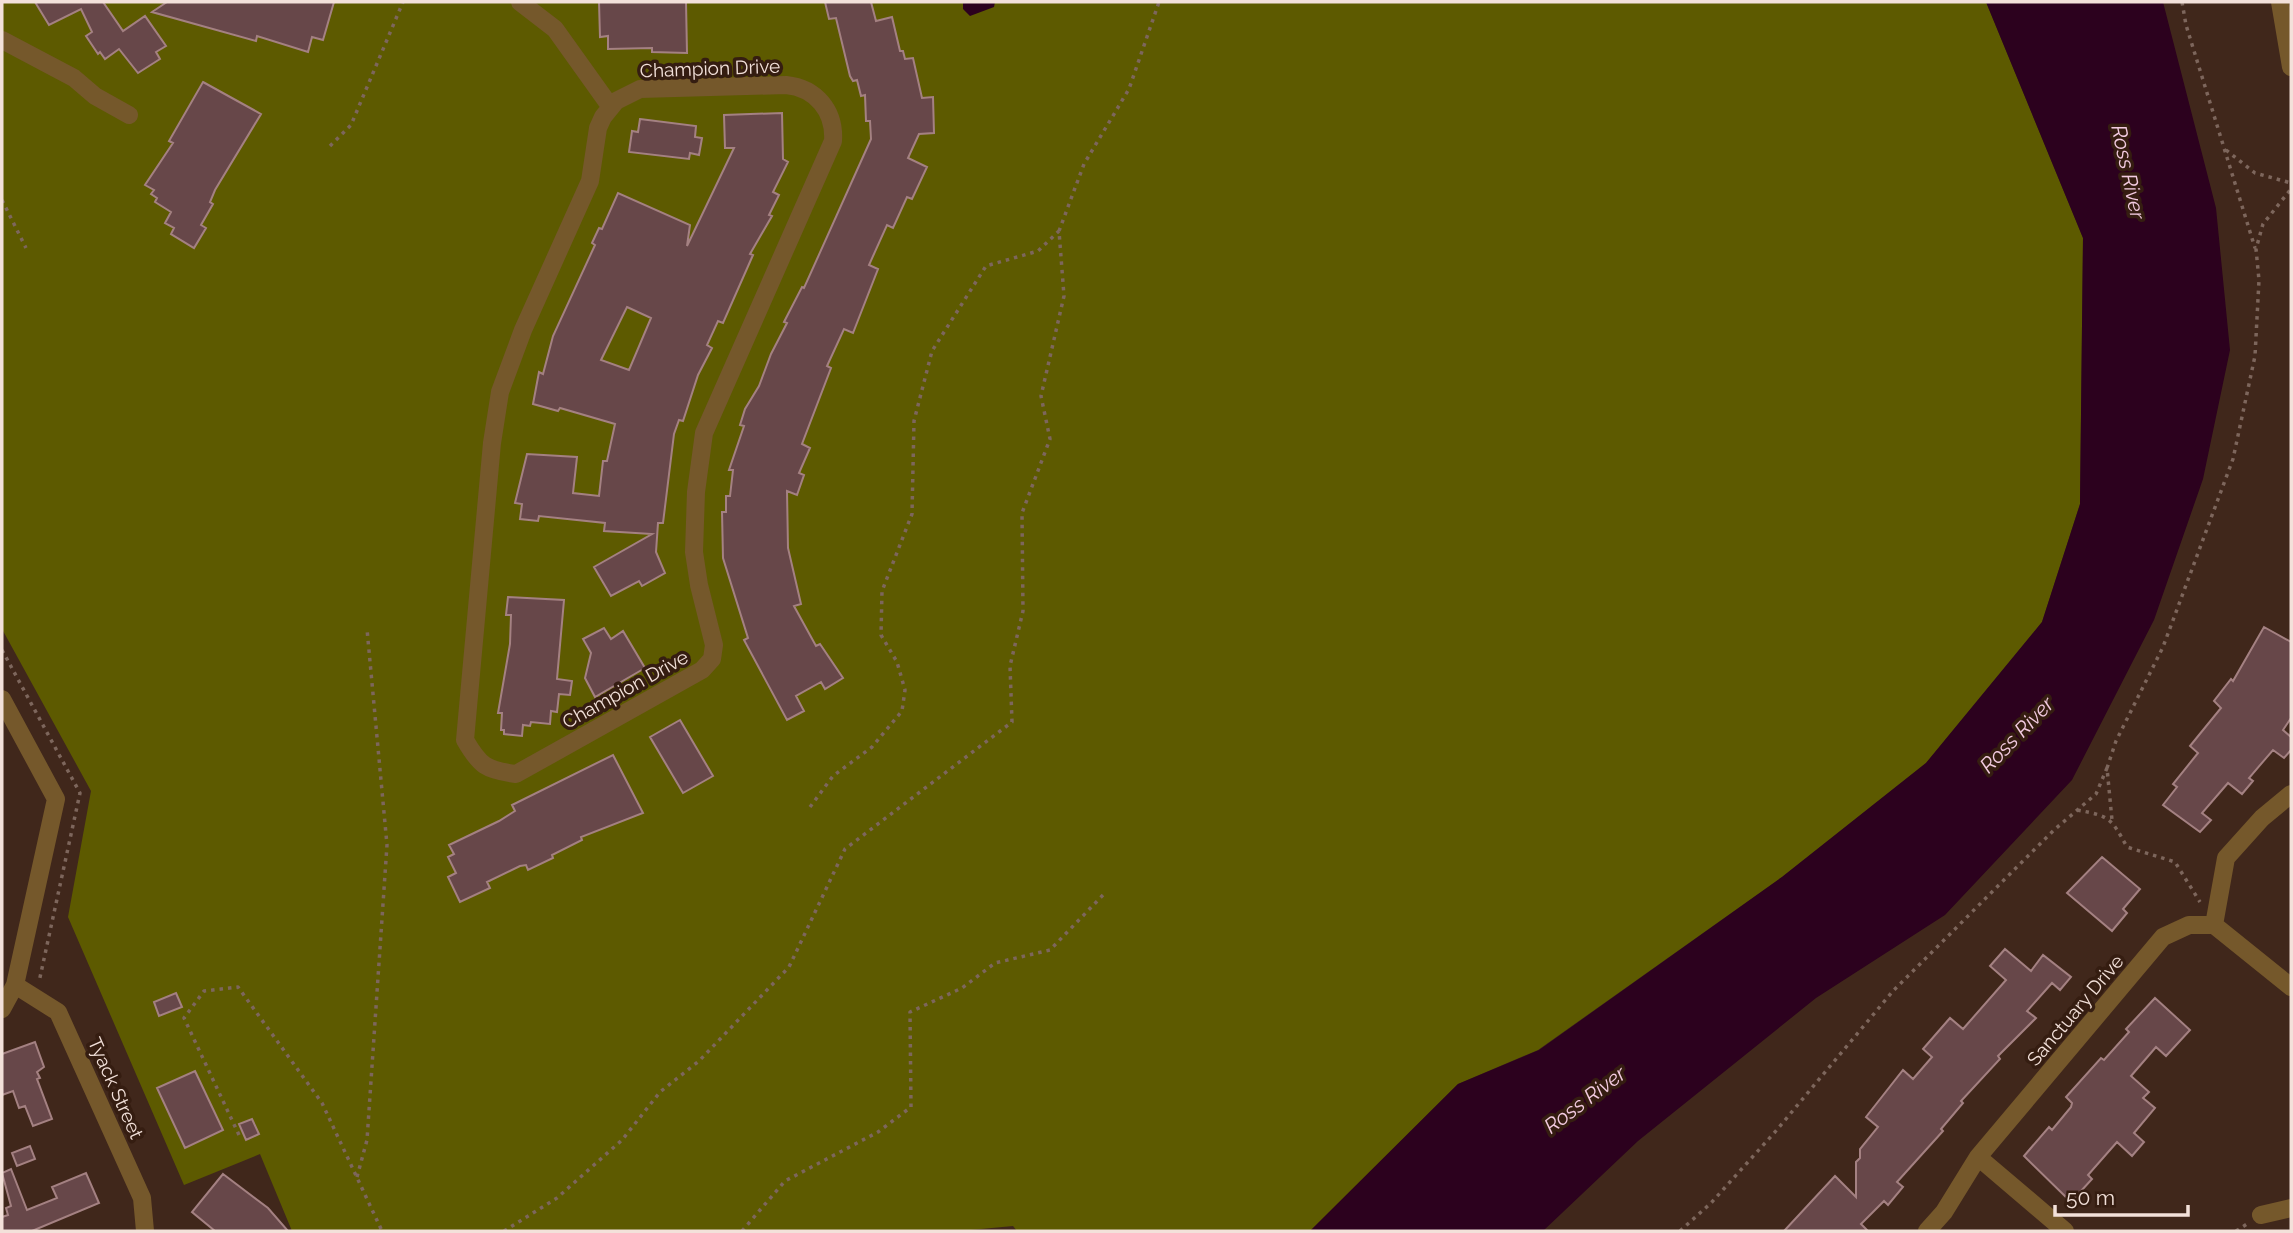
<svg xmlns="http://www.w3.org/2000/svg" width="2293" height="1233" viewBox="0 0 2293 1233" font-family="Raleway,sans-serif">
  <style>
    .green { fill: #5d5a00 }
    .water { fill: #2c011e }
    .building { fill: #674749; stroke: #a48182; stroke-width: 2; fill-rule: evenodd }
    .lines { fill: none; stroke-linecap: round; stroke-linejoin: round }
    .path { stroke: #7d665c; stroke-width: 3.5; stroke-dasharray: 3.5 5; stroke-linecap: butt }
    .street { stroke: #75582b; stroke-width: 18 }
    .labels { text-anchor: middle; stroke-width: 7; stroke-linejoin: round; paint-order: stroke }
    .street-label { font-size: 19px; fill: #f3e1da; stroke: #351d11 }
    .water-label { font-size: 21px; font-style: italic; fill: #f3cbe1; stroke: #351d11 }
  </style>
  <rect width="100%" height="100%" fill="#40271b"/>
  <path class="green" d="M 2,2 L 1986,2 L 2083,238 L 2080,504 L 2042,622 L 1926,763 L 1782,877 L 1538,1050 L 1458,1084 L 1310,1231 L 1017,1231 L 1013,1226 L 960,1231 L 292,1231 L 260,1154 L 184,1185 L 68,917 L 91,791 L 2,629 Z"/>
  <path class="water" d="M 995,2 L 994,7 L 970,16 L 963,9 L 963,2 Z
    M 1986,2 L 2163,2 L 2216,208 L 2230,350 L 2203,479 L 2154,620 L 2072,780 L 1945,915 L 1816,998 L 1638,1141 L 1543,1231 L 1310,1231 L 1458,1084 L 1539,1050 L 1782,877 L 1926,763 L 2042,622 L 2080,504 L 2083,238 Z"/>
  <path class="building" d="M 35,2 L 103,2 L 123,31 L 145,16 L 166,46 L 156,52 L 160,59 L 138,73 L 119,49 L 105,59 L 100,52 L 98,54 L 86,36 L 92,32 L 81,9 L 49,25 Z
    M 167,2 L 334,2 L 323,40 L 312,37 L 308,52 L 257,36 L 256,41 L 152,12 Z
    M 599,2 L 686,2 L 687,53 L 652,52 L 652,48 L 608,49 L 608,36 L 600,37 Z
    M 825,2 L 871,2 L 876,21 L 892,17 L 900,51 L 903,51 L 905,59 L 913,58 L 922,98 L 933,97 L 934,133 L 919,134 L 908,158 L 927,167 L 912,199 L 907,197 L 893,228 L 887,225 L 869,265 L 878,269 L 853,333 L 844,329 L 827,366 L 831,368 L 802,444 L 810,448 L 799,473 L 804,475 L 797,495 L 787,491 L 788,548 L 801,604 L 794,606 L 816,646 L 820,644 L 843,678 L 825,689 L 821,682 L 796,696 L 804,711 L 787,720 L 744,640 L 748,638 L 723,558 L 722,512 L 726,512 L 726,496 L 730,496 L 733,470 L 729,470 L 744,426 L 740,425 L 745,409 L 759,386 L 771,354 L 787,323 L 784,322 L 802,287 L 804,288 L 871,139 L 870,121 L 866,121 L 865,95 L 861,96 L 857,80 L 853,81 L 850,76 L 836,18 L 829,19 Z
    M 203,82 L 261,114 L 215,190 L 210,202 L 213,204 L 201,225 L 206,228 L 194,248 L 171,234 L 174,228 L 165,223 L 171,212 L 155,202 L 157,198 L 151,194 L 154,190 L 145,185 L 173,143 L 169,141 Z
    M 782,113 L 783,159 L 788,162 L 773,192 L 779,195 L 769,215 L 772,216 L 750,254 L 753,255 L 723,323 L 718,321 L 707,345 L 712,348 L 698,375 L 683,421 L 679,420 L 674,434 L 663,523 L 658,523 L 656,552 L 665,573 L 642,586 L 639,581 L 611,596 L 594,567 L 652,534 L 604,531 L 605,523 L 539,516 L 538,521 L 520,519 L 522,504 L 515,503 L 527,454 L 577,457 L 573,493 L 599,496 L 603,461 L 607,461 L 615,424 L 560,408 L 558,411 L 533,404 L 539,372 L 543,374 L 553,336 L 595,245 L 592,243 L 599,228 L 602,229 L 618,193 L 690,225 L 687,246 L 734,148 L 725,148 L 724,115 ZM 627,307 L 651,318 L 629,370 L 601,360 Z
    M 640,119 L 696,126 L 695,137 L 702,138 L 699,155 L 690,153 L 689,159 L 629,152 L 632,131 L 638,132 Z
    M 508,597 L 564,600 L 557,679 L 572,681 L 570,695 L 559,694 L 557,712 L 551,711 L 550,724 L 531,722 L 530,726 L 523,725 L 522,736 L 504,734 L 504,730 L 501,730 L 502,713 L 498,713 L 510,644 L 511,615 L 506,615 Z
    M 2264,627 L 2291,642 L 2291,718 L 2283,730 L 2291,737 L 2291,750 L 2284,758 L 2273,750 L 2249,778 L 2253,781 L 2242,794 L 2228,783 L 2202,813 L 2211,820 L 2200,832 L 2163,805 L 2177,787 L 2173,784 L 2198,753 L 2190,746 L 2221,708 L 2214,701 L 2231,679 L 2233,681 Z
    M 604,628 L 611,639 L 623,631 L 645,668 L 595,697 L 585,678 L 591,653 L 583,639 Z
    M 680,720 L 713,776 L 683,793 L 650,737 Z
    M 613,755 L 643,813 L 581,837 L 582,840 L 552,855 L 553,858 L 528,870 L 526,865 L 520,866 L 487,882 L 490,888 L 460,902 L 448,877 L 456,873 L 448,857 L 454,854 L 449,845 L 499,821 L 515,811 L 512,805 Z
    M 2102,857 L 2140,889 L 2123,909 L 2127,913 L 2112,931 L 2067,893 Z
    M 2005,949 L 2031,971 L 2043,955 L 2071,977 L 2060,990 L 2052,983 L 2027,1011 L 2036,1018 L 1998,1056 L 2000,1059 L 1961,1101 L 1963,1103 L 1941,1129 L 1943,1131 L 1897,1182 L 1903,1187 L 1888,1205 L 1884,1201 L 1861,1224 L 1868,1231 L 1784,1231 L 1835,1176 L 1856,1197 L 1856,1162 L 1860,1158 L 1860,1149 L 1878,1127 L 1866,1117 L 1903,1070 L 1913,1079 L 1932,1057 L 1923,1049 L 1950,1018 L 1963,1029 L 2006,980 L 1990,966 Z
    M 176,993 L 182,1007 L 159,1016 L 154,1002 Z
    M 2155,998 L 2190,1030 L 2166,1056 L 2156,1047 L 2131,1076 L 2149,1092 L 2143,1098 L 2155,1108 L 2134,1133 L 2144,1142 L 2132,1156 L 2117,1142 L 2088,1175 L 2092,1179 L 2071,1202 L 2024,1156 L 2049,1127 L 2052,1130 L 2071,1107 L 2072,1103 L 2066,1097 L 2101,1058 L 2104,1060 L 2129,1032 L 2126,1029 Z
    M 35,1042 L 44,1067 L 37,1072 L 40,1078 L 37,1079 L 52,1119 L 33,1126 L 25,1106 L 19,1108 L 13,1091 L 2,1095 L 2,1054 Z
    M 195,1071 L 223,1130 L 185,1148 L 157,1088 Z
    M 252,1119 L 259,1134 L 246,1140 L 239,1124 Z
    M 30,1146 L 35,1159 L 17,1166 L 12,1153 Z
    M 11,1169 L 27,1210 L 57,1198 L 52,1187 L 86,1173 L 99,1203 L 32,1231 L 2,1231 L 2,1217 L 8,1215 L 6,1208 L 11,1206 L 2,1173 Z
    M 223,1174 L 268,1208 L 288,1231 L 215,1231 L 192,1212 Z"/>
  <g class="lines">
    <path class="path" d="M 2182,2 L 2186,25 L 2255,248
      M 330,146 L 351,125 L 403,2
      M 2226,150 L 2255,173 L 2291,183
      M 2,200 L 26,248
      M 2,650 L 80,793 L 39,982
      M 2107,768 L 2116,741 L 2163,647 L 2233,459 L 2255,356 L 2259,280 L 2256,249 L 2263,224 L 2291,189
      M 810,807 L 833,776 L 872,747 L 902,711 L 905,690 L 897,662 L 881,635 L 882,591 L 912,514 L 914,421 L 932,351 L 986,266 L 1038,251 L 1059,231
      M 2077,810 C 2110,816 2111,818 2127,847 L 2175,862 L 2200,902
      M 239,1135 L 184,1018 L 204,991 L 238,987 L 322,1103 L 382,1231
      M 357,1177 L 367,1140 L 387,845 L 367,629
      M 504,1231 L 557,1198 L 622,1140 L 660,1092 L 699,1061 L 789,967 L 845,849 L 1012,722 L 1010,666 L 1023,611 L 1022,513 L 1050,439 L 1041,396 L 1064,296 L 1059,231 L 1084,164 L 1129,89 L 1159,2
      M 742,1231 L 785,1181 L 878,1132 L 911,1107 L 910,1012 L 962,988 L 995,963 L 1050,950 L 1104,894
      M 1680,1231 L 1711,1203 L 1775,1132 L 1893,991 L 2054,830 L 2096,794 L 2107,768 L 2112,820
      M 2236,1231 L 2247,1224"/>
    <path class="street" d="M 520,2 L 555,29 L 610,106
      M 2280,2 L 2291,67
      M 2,40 L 74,78 L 95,96 L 129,115
      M 786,85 C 816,88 835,111 833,141 L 704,433 L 696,492 L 694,552 L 699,585 L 714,645 L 712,659 L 702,670 L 516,774 C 486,770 480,766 465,740 L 492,443 L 500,392 L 523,330 L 590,181 L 598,128 L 603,117 L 616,101 L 640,89 Z
      M 2,699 L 56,799 L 15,985 L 2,1009
      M 2214,925 L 2226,858 L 2262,818 L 2291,794
      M 15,985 L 58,1012 L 142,1198 L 145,1231
      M 1978,1157 L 2065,1231
      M 2261,1215 L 2291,1208
      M 1927,1231 L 1944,1212 L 1978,1157 L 2163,937 L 2189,925 L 2214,925 L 2291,987"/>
  </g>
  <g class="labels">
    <g class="street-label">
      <text transform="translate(710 68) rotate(-2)" y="7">Champion Drive</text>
      <text transform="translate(625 689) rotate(-29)" y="7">Champion Drive</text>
      <text transform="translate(2075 1010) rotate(-50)" y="7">Sanctuary Drive</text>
      <text transform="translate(116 1088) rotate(66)" y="7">Tyack Street</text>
    </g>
    <g class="water-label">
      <text transform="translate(2128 172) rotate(78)" y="7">Ross River</text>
      <text transform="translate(2017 735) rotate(-46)" y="7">Ross River</text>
      <text transform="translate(1585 1100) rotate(-37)" y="7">Ross River</text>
    </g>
  </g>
  <rect width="2293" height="1233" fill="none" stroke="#f3e1da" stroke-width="7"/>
  <path d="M2055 1205v10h133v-10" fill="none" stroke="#f3e1da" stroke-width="3.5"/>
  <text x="2066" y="1205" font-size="21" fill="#f3e1da" stroke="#351d11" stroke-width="5" paint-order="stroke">50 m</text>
</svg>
